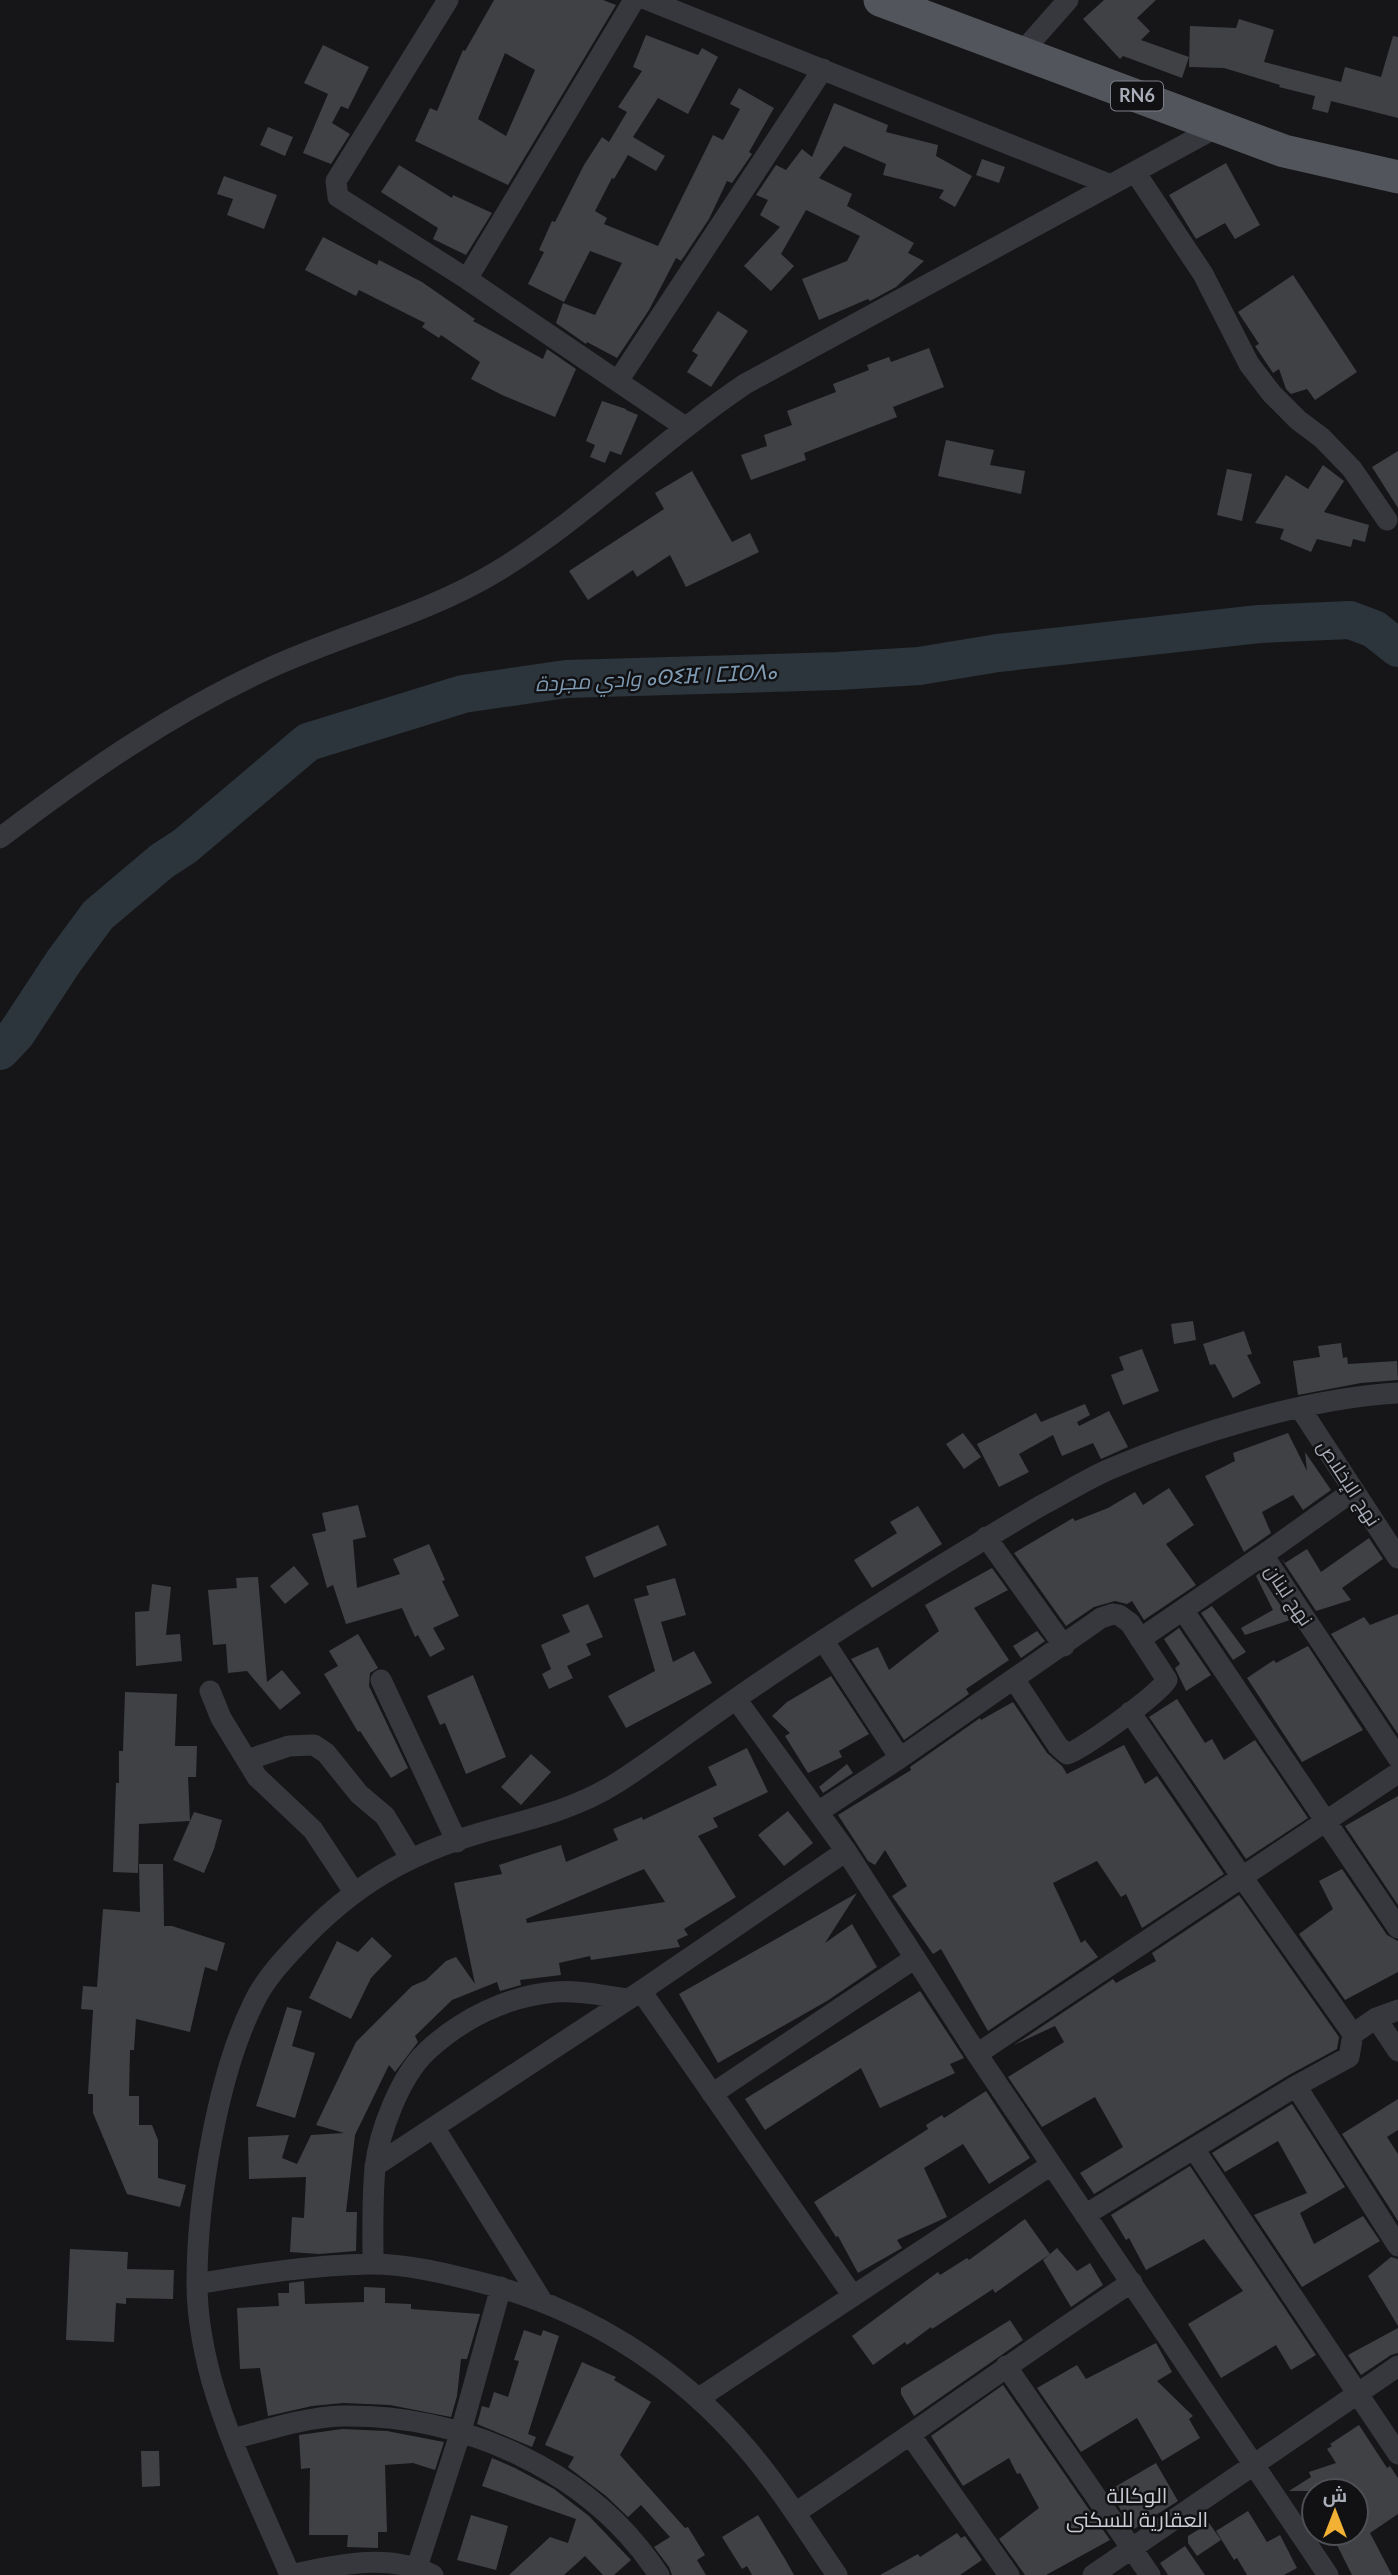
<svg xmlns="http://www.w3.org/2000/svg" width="1398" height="2575" viewBox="0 0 1398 2575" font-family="Lato,Cairo,'Noto Sans Tifinagh',sans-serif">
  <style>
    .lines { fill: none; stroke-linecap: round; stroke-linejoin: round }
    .river { stroke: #2c353c; stroke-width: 38 }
    .building { fill: #404145; fill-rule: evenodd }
    .street { stroke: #37383d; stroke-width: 21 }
    .primary { stroke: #53555c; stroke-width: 33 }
    .labels { text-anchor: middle; stroke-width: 5; stroke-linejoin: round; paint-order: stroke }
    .shield { fill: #111113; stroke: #7b7e86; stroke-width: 2 }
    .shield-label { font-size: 18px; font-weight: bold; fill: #a8adb8 }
    .street-label { font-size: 19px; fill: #a8adb8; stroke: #111113 }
    .water-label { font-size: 21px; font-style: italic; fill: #7f9bb3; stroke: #111113 }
    .neighbourhood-label { font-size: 21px; fill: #c9ccd4; stroke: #111113 }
  </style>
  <rect width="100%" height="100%" fill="#161618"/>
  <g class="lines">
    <path class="river" d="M 0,1051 L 16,1034 L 64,961 L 98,915 L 162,861 L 185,846 L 308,742 L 463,694 L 566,679 L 838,671 L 919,666 L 998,653 L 1259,624 L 1350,620 L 1374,629 L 1398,648"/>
  </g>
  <path class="building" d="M 494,0 L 603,0 L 616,5 L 508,185 L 415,141 L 430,108 L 437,111 L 463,50 L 465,51 ZM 505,53 L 535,70 L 506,136 L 478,119 Z
    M 1104,0 L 1156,0 L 1137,18 L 1150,31 L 1141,40 L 1189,57 L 1182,78 L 1123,56 L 1120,59 L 1083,19 Z
    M 1239,19 L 1274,30 L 1264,62 L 1341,82 L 1345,67 L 1381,77 L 1393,36 L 1398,37 L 1398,118 L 1331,101 L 1328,113 L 1312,109 L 1315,96 L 1279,87 L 1280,85 L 1224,68 L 1189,67 L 1190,26 L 1236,28 Z
    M 646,35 L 698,55 L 702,48 L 718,57 L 688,114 L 658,98 L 633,137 L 665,156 L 656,171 L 628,155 L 614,179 L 612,178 L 595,211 L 607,218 L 604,224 L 658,246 L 713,135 L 723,140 L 740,109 L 730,104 L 739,88 L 774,108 L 749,152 L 752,154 L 732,183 L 727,181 L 709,219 L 681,261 L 676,258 L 649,310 L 617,358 L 587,342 L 586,344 L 556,323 L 563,303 L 595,315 L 622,263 L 590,251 L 564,302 L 528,284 L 544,252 L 539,250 L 552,221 L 555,222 L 584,165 L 602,137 L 609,142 L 627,112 L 618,107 L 642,71 L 633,67 Z
    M 323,45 L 369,67 L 348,109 L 341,106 L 332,123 L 350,134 L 331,164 L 303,153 L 328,94 L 304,83 Z
    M 834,103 L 888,125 L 886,132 L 938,145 L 936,156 L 972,176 L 955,207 L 939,198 L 944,190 L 883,175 L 886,164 L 844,146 L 819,178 L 852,194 L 847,206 L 914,243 L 908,253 L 924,261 L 896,287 L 870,301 L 868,299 L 819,320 L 802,279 L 847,261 L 860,236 L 806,210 L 781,254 L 794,266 L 771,291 L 744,266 L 780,227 L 760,215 L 768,200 L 756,195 L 776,165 L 786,170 L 802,149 L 812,157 Z
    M 268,127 L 293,137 L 285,156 L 260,145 Z
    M 982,159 L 1005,167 L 999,183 L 976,175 Z
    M 1226,163 L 1260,225 L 1235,239 L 1225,223 L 1196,239 L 1169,195 Z
    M 399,165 L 452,198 L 453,195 L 492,213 L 466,255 L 433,239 L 438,228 L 381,192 Z
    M 224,176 L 277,195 L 264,229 L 227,215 L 233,199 L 217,194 Z
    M 323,237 L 377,265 L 379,260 L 422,282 L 475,319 L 473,321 L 543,359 L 547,349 L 576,369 L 555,417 L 502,395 L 471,379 L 480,362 L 441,335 L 439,338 L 422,327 L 425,323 L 359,290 L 356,296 L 305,270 Z
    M 1293,275 L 1357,372 L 1315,400 L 1307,389 L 1291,394 L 1286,389 L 1279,369 L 1273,373 L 1255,346 L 1259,344 L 1238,312 Z
    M 718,311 L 748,331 L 711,387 L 687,372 L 698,355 L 692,351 Z
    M 929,348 L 944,387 L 893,407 L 897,417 L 804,453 L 806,460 L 751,480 L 741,455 L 767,446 L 764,435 L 792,425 L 787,411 L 836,392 L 833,384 L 869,370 L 867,365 L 889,357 L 891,362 Z
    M 602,401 L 626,409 L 626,410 L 638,415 L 621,455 L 610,451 L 605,463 L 590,457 L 595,445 L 586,441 Z
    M 946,440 L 994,450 L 990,465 L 1025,471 L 1021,494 L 938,476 Z
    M 1398,451 L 1398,508 L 1372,467 Z
    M 1323,465 L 1344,481 L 1324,512 L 1369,525 L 1365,542 L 1353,539 L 1351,547 L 1317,539 L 1311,552 L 1280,539 L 1284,529 L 1255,523 L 1286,475 L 1308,489 Z
    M 1227,469 L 1252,474 L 1242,521 L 1217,515 Z
    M 692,471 L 732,542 L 750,533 L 759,552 L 686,587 L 670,555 L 637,577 L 633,570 L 588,600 L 569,571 L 664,509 L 655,493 Z
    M 1193,1321 L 1196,1340 L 1174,1344 L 1171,1324 Z
    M 1244,1331 L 1252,1354 L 1247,1355 L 1261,1383 L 1233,1398 L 1215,1364 L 1210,1365 L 1203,1344 Z
    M 1341,1343 L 1343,1358 L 1347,1357 L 1348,1364 L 1397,1361 L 1398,1380 L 1361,1383 L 1298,1395 L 1293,1361 L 1320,1357 L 1318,1346 Z
    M 1142,1349 L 1159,1391 L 1123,1405 L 1111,1375 L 1124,1370 L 1119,1357 Z
    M 1085,1404 L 1090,1415 L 1077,1422 L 1079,1426 L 1109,1411 L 1128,1447 L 1101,1459 L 1093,1443 L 1062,1456 L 1053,1435 L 1019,1454 L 1029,1472 L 999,1487 L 977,1444 L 1036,1413 L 1041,1422 Z
    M 963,1433 L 981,1457 L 964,1469 L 946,1444 Z
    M 1288,1433 L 1307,1471 L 1305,1452 L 1331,1490 L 1303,1510 L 1293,1495 L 1262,1512 L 1271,1533 L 1244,1552 L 1205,1476 L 1235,1461 L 1233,1453 Z
    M 1169,1488 L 1194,1525 L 1166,1544 L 1196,1585 L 1144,1620 L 1132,1601 L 1127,1604 L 1115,1601 L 1094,1607 L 1066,1626 L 1014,1553 L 1073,1518 L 1075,1521 L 1108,1508 L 1135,1492 L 1143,1505 Z
    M 358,1505 L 366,1537 L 353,1540 L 357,1588 L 400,1574 L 393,1559 L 429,1544 L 445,1580 L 442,1581 L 459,1616 L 433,1628 L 445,1649 L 430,1657 L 418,1635 L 415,1637 L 402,1608 L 346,1624 L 333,1585 L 327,1588 L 312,1534 L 326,1531 L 322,1513 Z
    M 918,1506 L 942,1544 L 872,1588 L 854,1560 L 897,1533 L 890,1522 Z
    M 658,1525 L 667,1545 L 594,1578 L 585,1557 Z
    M 1369,1538 L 1383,1559 L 1342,1588 L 1351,1600 L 1316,1611 L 1281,1558 L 1285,1563 L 1307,1549 L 1321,1572 Z
    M 294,1566 L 309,1584 L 285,1604 L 270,1586 Z
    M 992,1568 L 1008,1590 L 974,1608 L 1009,1660 L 966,1689 L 969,1694 L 904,1740 L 851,1659 L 878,1647 L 889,1670 L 939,1631 L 925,1605 Z
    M 1259,1573 L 1290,1620 L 1245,1635 L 1241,1628 L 1273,1610 L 1256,1576 Z
    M 258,1577 L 267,1682 L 282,1670 L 301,1693 L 280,1710 L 247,1671 L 228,1673 L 226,1644 L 213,1645 L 208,1590 L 237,1588 L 236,1578 Z
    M 675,1578 L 686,1615 L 661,1622 L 673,1662 L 694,1651 L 712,1683 L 626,1728 L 608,1696 L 655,1671 L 634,1599 L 649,1595 L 646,1586 Z
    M 152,1584 L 171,1587 L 166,1635 L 180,1634 L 182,1661 L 136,1666 L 135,1612 L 149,1611 Z
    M 588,1604 L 603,1637 L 586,1644 L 591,1655 L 567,1666 L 573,1678 L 549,1689 L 542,1674 L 551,1669 L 541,1645 L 570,1632 L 562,1615 Z
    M 1212,1606 L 1246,1652 L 1233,1660 L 1201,1613 Z
    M 1398,1614 L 1398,1734 L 1331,1634 L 1364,1617 L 1370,1625 Z
    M 1179,1628 L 1211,1675 L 1186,1691 L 1175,1668 L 1180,1664 L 1164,1639 Z
    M 1037,1631 L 1045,1641 L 1021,1658 L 1013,1646 Z
    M 358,1634 L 378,1668 L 370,1673 L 369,1686 L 408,1768 L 391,1778 L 360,1731 L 358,1732 L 324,1674 L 338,1666 L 329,1651 Z
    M 1308,1646 L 1363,1730 L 1302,1762 L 1247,1678 L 1274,1660 L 1276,1663 Z
    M 473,1675 L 506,1757 L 466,1774 L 445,1723 L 440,1725 L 427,1696 Z
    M 831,1676 L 869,1734 L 839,1751 L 842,1757 L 808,1773 L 785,1736 L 790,1733 L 772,1716 L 787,1702 Z
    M 125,1692 L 177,1694 L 175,1746 L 197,1746 L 196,1777 L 188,1777 L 190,1821 L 194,1812 L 222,1820 L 214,1849 L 204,1873 L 173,1860 L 190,1821 L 139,1824 L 138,1873 L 113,1872 L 116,1783 L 119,1783 L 119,1751 L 123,1751 Z
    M 1177,1699 L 1205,1743 L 1212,1739 L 1224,1760 L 1255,1740 L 1308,1818 L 1246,1859 L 1149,1717 Z
    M 1013,1702 L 1047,1753 L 1062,1766 L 1067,1774 L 1124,1745 L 1145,1784 L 1157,1776 L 1224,1874 L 1142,1928 L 1126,1894 L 1121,1897 L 1097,1861 L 1053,1883 L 1081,1943 L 1085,1940 L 1098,1957 L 988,2031 L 941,1949 L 933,1954 L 892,1896 L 907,1886 L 885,1850 L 875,1865 L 868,1861 L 838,1815 L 911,1770 L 910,1767 L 980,1718 L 981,1720 Z
    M 747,1748 L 768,1792 L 713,1818 L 718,1827 L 698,1836 L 736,1897 L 684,1929 L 688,1935 L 677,1940 L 680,1947 L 591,1960 L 590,1956 L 559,1963 L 561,1975 L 520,1980 L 521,1985 L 500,1991 L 497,1982 L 452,2000 L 415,2036 L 418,2042 L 395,2072 L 389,2065 L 355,2135 L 346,2212 L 357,2212 L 356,2251 L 319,2254 L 290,2252 L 292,2217 L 304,2218 L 306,2177 L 249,2179 L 248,2137 L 289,2135 L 282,2158 L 297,2164 L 311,2135 L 344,2133 L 316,2125 L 356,2042 L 412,1986 L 426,1980 L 446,1961 L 456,1957 L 475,1984 L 454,1883 L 502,1874 L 499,1865 L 561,1845 L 566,1862 L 618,1840 L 613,1829 L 642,1817 L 643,1820 L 717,1785 L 708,1767 ZM 644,1869 L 665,1902 L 527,1923 L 526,1919 Z
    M 531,1754 L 551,1772 L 521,1805 L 501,1787 Z
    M 847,1764 L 853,1773 L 823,1793 L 819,1787 Z
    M 1398,1796 L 1398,1905 L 1345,1826 Z
    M 788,1811 L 813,1843 L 784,1866 L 758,1835 Z
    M 139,1864 L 163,1864 L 164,1926 L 172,1926 L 225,1943 L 217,1971 L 205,1967 L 190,2032 L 136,2019 L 134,2050 L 130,2050 L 129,2096 L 139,2096 L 139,2125 L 152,2125 L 158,2140 L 158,2178 L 186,2185 L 180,2207 L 127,2194 L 93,2113 L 93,2094 L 88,2094 L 93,2010 L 81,2009 L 83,1986 L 97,1987 L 103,1909 L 140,1912 Z
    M 1342,1869 L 1387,1935 L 1398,1941 L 1398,1972 L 1345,2000 L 1299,1934 L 1333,1909 L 1319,1881 Z
    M 857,1893 L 825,1943 L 852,1924 L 877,1967 L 827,2001 L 718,2063 L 679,1994 Z
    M 1239,1895 L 1339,2037 L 1337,2049 L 1289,2075 L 1094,2194 L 1080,2173 L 1123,2147 L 1095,2097 L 1042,2127 L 1008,2077 L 1064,2042 L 1055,2026 L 1014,2045 L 1113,1979 L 1116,1983 L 1156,1961 L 1152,1953 Z
    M 372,1937 L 392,1956 L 371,1978 L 351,2019 L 309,1998 L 337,1941 L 358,1952 Z
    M 920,1991 L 964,2058 L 950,2064 L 955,2073 L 880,2108 L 861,2068 L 765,2130 L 745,2099 Z
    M 287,2007 L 302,2011 L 292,2046 L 315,2053 L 295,2118 L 256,2106 Z
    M 986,2091 L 1030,2158 L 989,2184 L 963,2144 L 924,2168 L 947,2217 L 897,2240 L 902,2248 L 858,2273 L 838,2236 L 836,2237 L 814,2202 L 928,2129 L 926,2125 L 942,2115 L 944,2118 Z
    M 1398,2099 L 1398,2130 L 1387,2137 L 1398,2154 L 1398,2221 L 1342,2134 Z
    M 1292,2104 L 1345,2187 L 1300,2213 L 1314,2244 L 1363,2216 L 1380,2241 L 1302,2287 L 1254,2215 L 1307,2193 L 1278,2141 L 1225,2172 L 1212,2153 Z
    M 1190,2166 L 1316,2355 L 1291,2370 L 1276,2345 L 1221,2378 L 1188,2324 L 1243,2291 L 1204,2239 L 1146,2270 L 1129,2238 L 1126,2240 L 1111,2215 Z
    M 1025,2219 L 1050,2254 L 995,2293 L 993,2289 L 932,2329 L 931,2327 L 907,2345 L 905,2342 L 873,2365 L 852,2336 L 938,2272 L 940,2275 L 967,2258 L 969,2260 Z
    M 1057,2248 L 1077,2271 L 1090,2263 L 1103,2285 L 1071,2307 L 1043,2260 Z
    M 70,2249 L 128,2252 L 127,2269 L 174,2270 L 173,2299 L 126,2298 L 126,2304 L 116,2303 L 114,2342 L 66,2340 Z
    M 1391,2257 L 1398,2259 L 1398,2326 L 1368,2276 Z
    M 304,2281 L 305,2304 L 364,2302 L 364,2287 L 385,2288 L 385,2303 L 411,2304 L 411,2309 L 480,2314 L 467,2359 L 461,2359 L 457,2396 L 451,2417 L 390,2405 L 343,2403 L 312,2406 L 268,2416 L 260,2368 L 240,2369 L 237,2308 L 279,2306 L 278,2293 L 289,2293 L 289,2283 Z
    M 1010,2320 L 1023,2340 L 914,2416 L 901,2394 L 901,2388 Z
    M 1398,2328 L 1398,2353 L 1391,2355 L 1361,2375 L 1348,2355 Z
    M 524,2330 L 541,2336 L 543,2330 L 559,2336 L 528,2434 L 536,2437 L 532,2447 L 477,2424 L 482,2406 L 489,2408 L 494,2392 L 508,2397 L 519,2361 L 514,2360 Z
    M 1156,2343 L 1172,2372 L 1157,2381 L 1193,2416 L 1189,2419 L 1200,2438 L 1162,2461 L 1137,2418 L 1081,2452 L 1037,2388 L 1077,2365 L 1086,2379 Z
    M 582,2362 L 616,2377 L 614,2380 L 651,2402 L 620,2455 L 685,2528 L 688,2527 L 705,2555 L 697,2560 L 706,2575 L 672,2575 L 669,2567 L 654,2547 L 670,2537 L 641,2505 L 628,2517 L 606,2496 L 568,2467 L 574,2457 L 545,2445 Z
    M 1003,2385 L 1110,2540 L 1046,2575 L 1025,2575 L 999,2539 L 1039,2508 L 1020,2473 L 1017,2474 L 1009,2458 L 963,2486 L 931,2436 Z
    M 1359,2425 L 1387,2468 L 1390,2466 L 1398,2478 L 1398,2514 L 1370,2533 L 1392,2575 L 1352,2575 L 1331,2533 L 1356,2533 L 1356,2491 L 1289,2491 L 1311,2477 L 1309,2472 L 1336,2463 L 1327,2449 L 1332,2446 L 1330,2444 Z
    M 342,2429 L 387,2431 L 444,2442 L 435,2470 L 413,2463 L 385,2465 L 387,2532 L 378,2532 L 378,2548 L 347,2547 L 348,2535 L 309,2535 L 310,2468 L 301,2469 L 299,2435 Z
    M 141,2451 L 159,2451 L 160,2486 L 142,2487 Z
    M 492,2458 L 515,2468 L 554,2489 L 589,2516 L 631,2560 L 614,2575 L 603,2575 L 585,2556 L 564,2575 L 509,2575 L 550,2537 L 568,2543 L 576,2519 L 482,2486 Z
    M 1156,2463 L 1178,2501 L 1134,2529 L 1108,2491 Z
    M 1248,2511 L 1267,2542 L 1280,2535 L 1297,2568 L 1284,2575 L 1247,2575 L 1237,2558 L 1234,2560 L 1216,2531 Z
    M 471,2515 L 508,2526 L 496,2570 L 457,2560 Z
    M 758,2515 L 785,2559 L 794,2575 L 752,2575 L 747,2566 L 742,2569 L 722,2537 Z
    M 1209,2523 L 1221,2540 L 1197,2556 L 1188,2543 L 1188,2536 Z
    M 957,2533 L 961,2538 L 965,2536 L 982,2560 L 960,2575 L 880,2575 L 918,2554 L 920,2557 Z
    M 1185,2546 L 1205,2575 L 1168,2575 L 1160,2563 Z"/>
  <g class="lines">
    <path class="street" d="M 448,0 L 336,181 L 338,197 L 467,279 L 685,427
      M 648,0 L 1111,185
      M 1022,52 L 1068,0
      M 1135,172 L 1203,274 L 1249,364 L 1272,394 L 1298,420 L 1322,438 L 1352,469 L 1387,520
      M 467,279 L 634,0
      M 618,381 L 823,69
      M 0,838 C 83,775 168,715 263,671 C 339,635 423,616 496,572 C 585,518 659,442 745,384 L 1219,126
      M 1300,1408 L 1398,1558
      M 986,1537 L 1064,1646
      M 1263,1555 L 1353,1491
      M 1183,1610 L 1398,1928
      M 1140,1639 L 1263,1555 L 1398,1758
      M 823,1640 L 900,1758
      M 381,1680 L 457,1842
      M 210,1691 L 221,1718 L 257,1777 L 313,1830 L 354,1892
      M 736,1699 L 846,1851 L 977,2054 L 1328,2575
      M 1130,1712 L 1242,1877 L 1353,2034
      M 247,1760 L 289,1746 L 314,1745 L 326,1753 L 359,1794 L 385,1816 L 411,1859
      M 818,1812 L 900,1758 L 1101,1618 L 1113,1614 L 1119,1615 L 1130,1623 L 1167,1680 C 1163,1691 1079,1752 1067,1754 L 1058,1746 L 1014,1679
      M 641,1991 L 853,2296
      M 1376,2018 L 1398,2051
      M 977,2054 L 1398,1773
      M 1296,2086 L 1398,2246
      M 712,2094 L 915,1958
      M 434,2127 L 542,2301
      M 1194,2149 L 1398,2454
      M 375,2166 L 641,1991 L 846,1851
      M 1085,2215 L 1296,2086 L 1349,2057 L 1353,2034 L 1376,2018 L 1398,2010
      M 373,2264 C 373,2232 372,2200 375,2168 C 379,2132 400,2077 426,2052 C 461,2019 507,1996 555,1992 C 580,1990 604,1996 629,1999
      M 197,2284 C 255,2274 312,2265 370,2264 C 407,2264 444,2273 479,2282 C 584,2308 678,2367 748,2450 C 781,2489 808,2533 837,2575
      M 1006,2366 L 1150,2575
      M 699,2398 L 1051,2165
      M 911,2436 L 1009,2575
      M 232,2439 C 267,2430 306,2417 342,2416 C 464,2414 591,2471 659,2575
      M 795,2513 C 908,2438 1018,2357 1132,2282
      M 416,2570 L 461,2431 L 501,2287
      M 290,2575 C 263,2511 230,2446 211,2378 C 203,2348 197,2315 197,2283 C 197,2200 217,2076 254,2002 C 265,1979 284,1959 301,1941 C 354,1885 406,1855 480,1833 C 526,1820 574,1810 615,1784 C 656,1758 694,1728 733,1701 C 791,1660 851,1622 910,1585 C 954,1557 998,1531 1042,1505 C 1065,1493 1087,1479 1110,1469 C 1194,1433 1307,1398 1398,1393
      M 290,2575 C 336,2565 388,2552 433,2575
      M 1093,2575 L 1398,2366"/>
    <path class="primary" d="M 880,0 L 1284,151 L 1398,177"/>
  </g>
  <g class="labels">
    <rect class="shield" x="1111" y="81.5" width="52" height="29" rx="5"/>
    <g class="shield-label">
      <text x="1137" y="102">RN6</text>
    </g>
    <g class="street-label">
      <text transform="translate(1349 1483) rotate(57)" y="7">نهج الإخلاص</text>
      <text transform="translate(1289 1595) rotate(56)" y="7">نهج لبنان</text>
    </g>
    <g class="water-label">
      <text transform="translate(656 678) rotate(-3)" y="7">وادي مجردة ⴰⵙⵉⴼ ⵏ ⵎⵊⵔⴷⴰ</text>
    </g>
    <g class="neighbourhood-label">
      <text x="1137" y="2503">الوكالة<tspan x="1137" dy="24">العقارية للسكنى</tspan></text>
    </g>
  </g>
  <g transform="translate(1335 2512)"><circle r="33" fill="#111113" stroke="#4d4f55" stroke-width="2"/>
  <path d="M0-5L12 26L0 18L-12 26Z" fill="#f2b134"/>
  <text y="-10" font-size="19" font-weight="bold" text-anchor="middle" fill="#a8adb8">ش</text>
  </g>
</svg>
